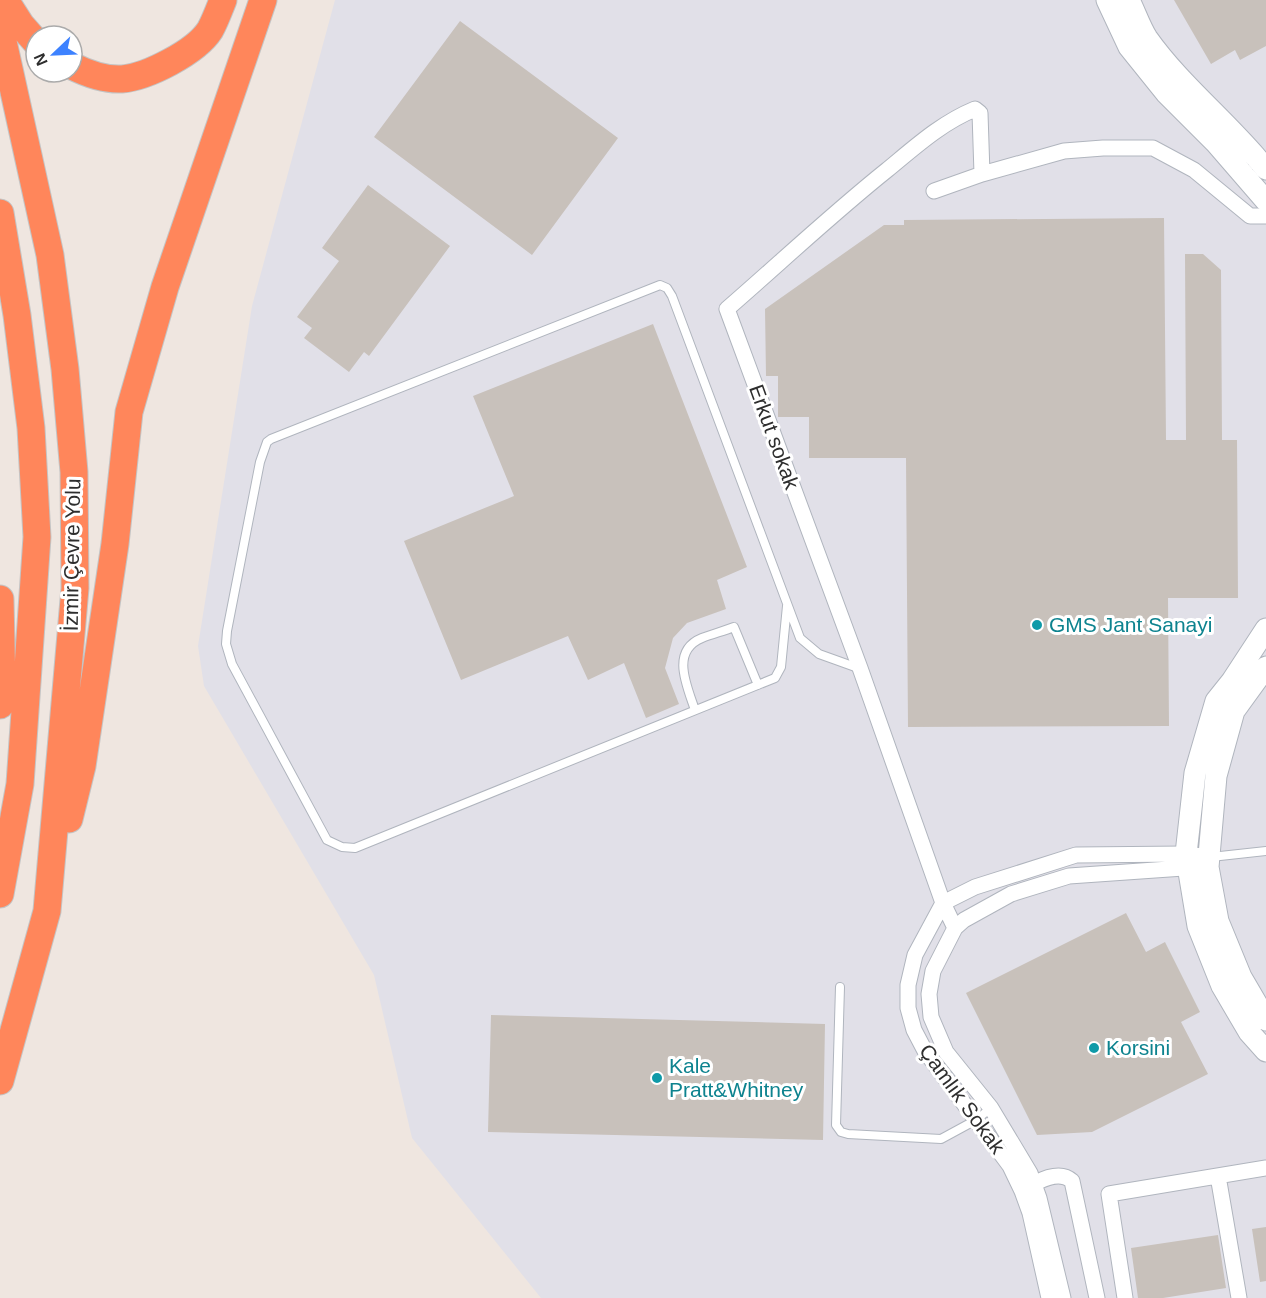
<svg xmlns="http://www.w3.org/2000/svg" width="1266" height="1298" viewBox="0 0 1266 1298" font-family="Helvetica,sans-serif">
  <style>
    .industrial { fill: #e1e0e8 }
    .building { fill: #c8c1bb }
    .lines { fill: none; stroke-linecap: round; stroke-linejoin: round }
    .lane-casing { stroke: #b0b5be; stroke-width: 10 }
    .street-casing { stroke: #b0b5be; stroke-width: 17 }
    .secondary-casing { stroke: #b0b5be; stroke-width: 23 }
    .highway-casing { stroke: #c4c4c4; stroke-width: 29 }
    .lane { stroke: #fff; stroke-width: 8 }
    .street { stroke: #fff; stroke-width: 15 }
    .secondary { stroke: #fff; stroke-width: 21 }
    .highway { stroke: #ff865b; stroke-width: 27 }
    .culture-dot { fill: #0f9aa8; stroke: #fff; stroke-width: 2 }
    .labels { text-anchor: middle; stroke-width: 6; stroke-linejoin: round; paint-order: stroke }
    .street-label { font-size: 21px; fill: #2e2e2e; stroke: #fff }
    .culture-label { font-size: 21px; fill: #0d838f; stroke: #fff; text-anchor: start }
  </style>
  <rect width="100%" height="100%" fill="#efe6e0"/>
  <path class="industrial" d="M 335,0 L 1266,0 L 1266,1298 L 541,1298 L 412,1138 L 374,975 L 204,686 L 198,646 L 252,306 Z"/>
  <path class="building" d="M 1174,0 L 1266,0 L 1266,46 L 1240,60 L 1235,50 L 1211,64 Z
    M 460,21 L 618,138 L 532,255 L 374,137 Z
    M 368,185 L 450,246 L 369,356 L 364,352 L 349,372 L 304,338 L 312,328 L 297,317 L 339,261 L 322,248 Z
    M 1164,218 L 1166,440 L 1186,440 L 1185,254 L 1203,254 L 1221,270 L 1222,440 L 1237,440 L 1238,598 L 1168,598 L 1169,726 L 908,727 L 906,458 L 809,458 L 809,417 L 778,417 L 778,376 L 766,376 L 765,309 L 884,225 L 904,225 L 904,220 Z
    M 653,324 L 747,567 L 717,580 L 726,609 L 687,623 L 673,638 L 665,668 L 679,704 L 646,718 L 624,663 L 588,680 L 568,636 L 461,680 L 404,541 L 514,496 L 473,396 Z
    M 1126,913 L 1146,952 L 1165,942 L 1200,1012 L 1181,1022 L 1208,1074 L 1092,1132 L 1037,1135 L 966,993 Z
    M 491,1015 L 825,1024 L 823,1140 L 488,1132 Z
    M 1266,1227 L 1266,1281 L 1260,1282 L 1252,1229 Z
    M 1218,1235 L 1226,1288 L 1163,1298 L 1138,1298 L 1131,1248 Z"/>
  <g class="lines">
    <defs>
      <path id="lane" d="M 787,606 L 781,667 L 775,678 L 355,848 L 342,847 L 327,840 L 232,664 L 226,644 L 227,631 L 260,462 L 267,442 L 271,439 L 660,285 L 667,288 L 672,296 L 800,638 L 819,654 L 858,668
        M 695,710 C 687,686 670,651 702,638 C 712,634 724,631 734,627 L 758,685
        M 1211,857 L 1266,851
        M 840,987 L 836,1125 L 841,1132 L 848,1134 L 941,1139 L 976,1120 L 991,1108"/>
      <path id="street" d="M 934,191 L 982,174 L 1064,151 L 1103,148 L 1153,148 L 1194,170 L 1250,216 L 1266,216
        M 955,928 L 943,903 L 860,668 L 727,309 C 780,263 832,214 887,170 C 915,147 941,123 975,109 L 980,113 L 982,174
        M 1218,1176 L 1239,1298
        M 1025,1189 C 1038,1181 1059,1169 1072,1181 L 1097,1298
        M 1049,1298 L 1030,1213 L 1022,1191 L 1010,1166 L 925,1051 L 914,1030 L 908,1008 L 908,985 L 915,955 L 943,903 L 975,887 L 1076,855 L 1186,854 L 1209,857
        M 1063,1298 L 1039,1198 L 1030,1173 L 991,1108 L 946,1052 L 931,1017 L 929,994 L 933,971 L 955,928 L 964,920 L 1011,894 L 1069,876 L 1198,867
        M 1125,1298 L 1109,1194 L 1266,1168"/>
      <path id="secondary" d="M 1107,0 L 1129,47 L 1166,93 L 1215,142 L 1266,201
        M 1129,0 C 1135,12 1140,27 1147,38 C 1181,86 1229,123 1266,169
        M 1266,629 L 1232,681 L 1216,701 L 1195,773 L 1186,854 L 1198,926 L 1222,986 L 1249,1032 L 1266,1051
        M 1266,667 L 1234,711 L 1216,776 L 1208,867 L 1218,921 L 1241,977 L 1266,1020"/>
      <path id="highway" d="M 5,0 L 21,25 L 36,42
        M 0,28 L 50,255 L 65,369 L 74,472 L 75,588 L 47,911 L 0,1081
        M 72,66 C 86,73 105,80 122,79 C 147,77 196,52 210,30 C 215,21 219,10 223,0
        M 0,213 L 17,315 L 31,428 L 37,537 L 20,784 L 0,894
        M 0,599 L 2,689 L 0,705
        M 69,819 L 82,766 L 115,544 L 129,412 L 165,287 L 263,0"/>
    </defs>
    <use href="#lane" class="lane-casing"/>
    <use href="#street" class="street-casing"/>
    <use href="#secondary" class="secondary-casing"/>
    <use href="#highway" class="highway-casing"/>
    <use href="#lane" class="lane"/>
    <use href="#street" class="street"/>
    <use href="#secondary" class="secondary"/>
    <use href="#highway" class="highway"/>
  </g>
  <g class="culture-dot">
    <circle cx="1037" cy="625" r="6"/>
    <circle cx="1094" cy="1048" r="6"/>
    <circle cx="657" cy="1078" r="6"/>
  </g>
  <g class="labels">
    <g class="street-label">
      <text transform="translate(774 437) rotate(70)" y="7">Erkut sokak</text>
      <text transform="translate(72 555) rotate(-89)" y="7">İzmir Çevre Yolu</text>
      <text transform="translate(962 1099) rotate(54)" y="7">Çamlık Sokak</text>
    </g>
    <g class="culture-label">
      <text x="1049" y="632">GMS Jant Sanayi</text>
      <text x="1106" y="1055">Korsini</text>
      <text x="669" y="1073">Kale<tspan x="669" dy="24">Pratt&amp;Whitney</tspan></text>
    </g>
  </g>
  <g transform="translate(54 54) rotate(247)"><circle r="28" fill="#ffffff" stroke="#ababab" stroke-width="1.5"/>
  <path d="M0-4.5L10 22L0 15L-10 22Z" fill="#3d82ff"/>
  <text y="-9" font-size="16" font-weight="bold" text-anchor="middle" fill="#2e2e2e">N</text>
  </g>
</svg>
